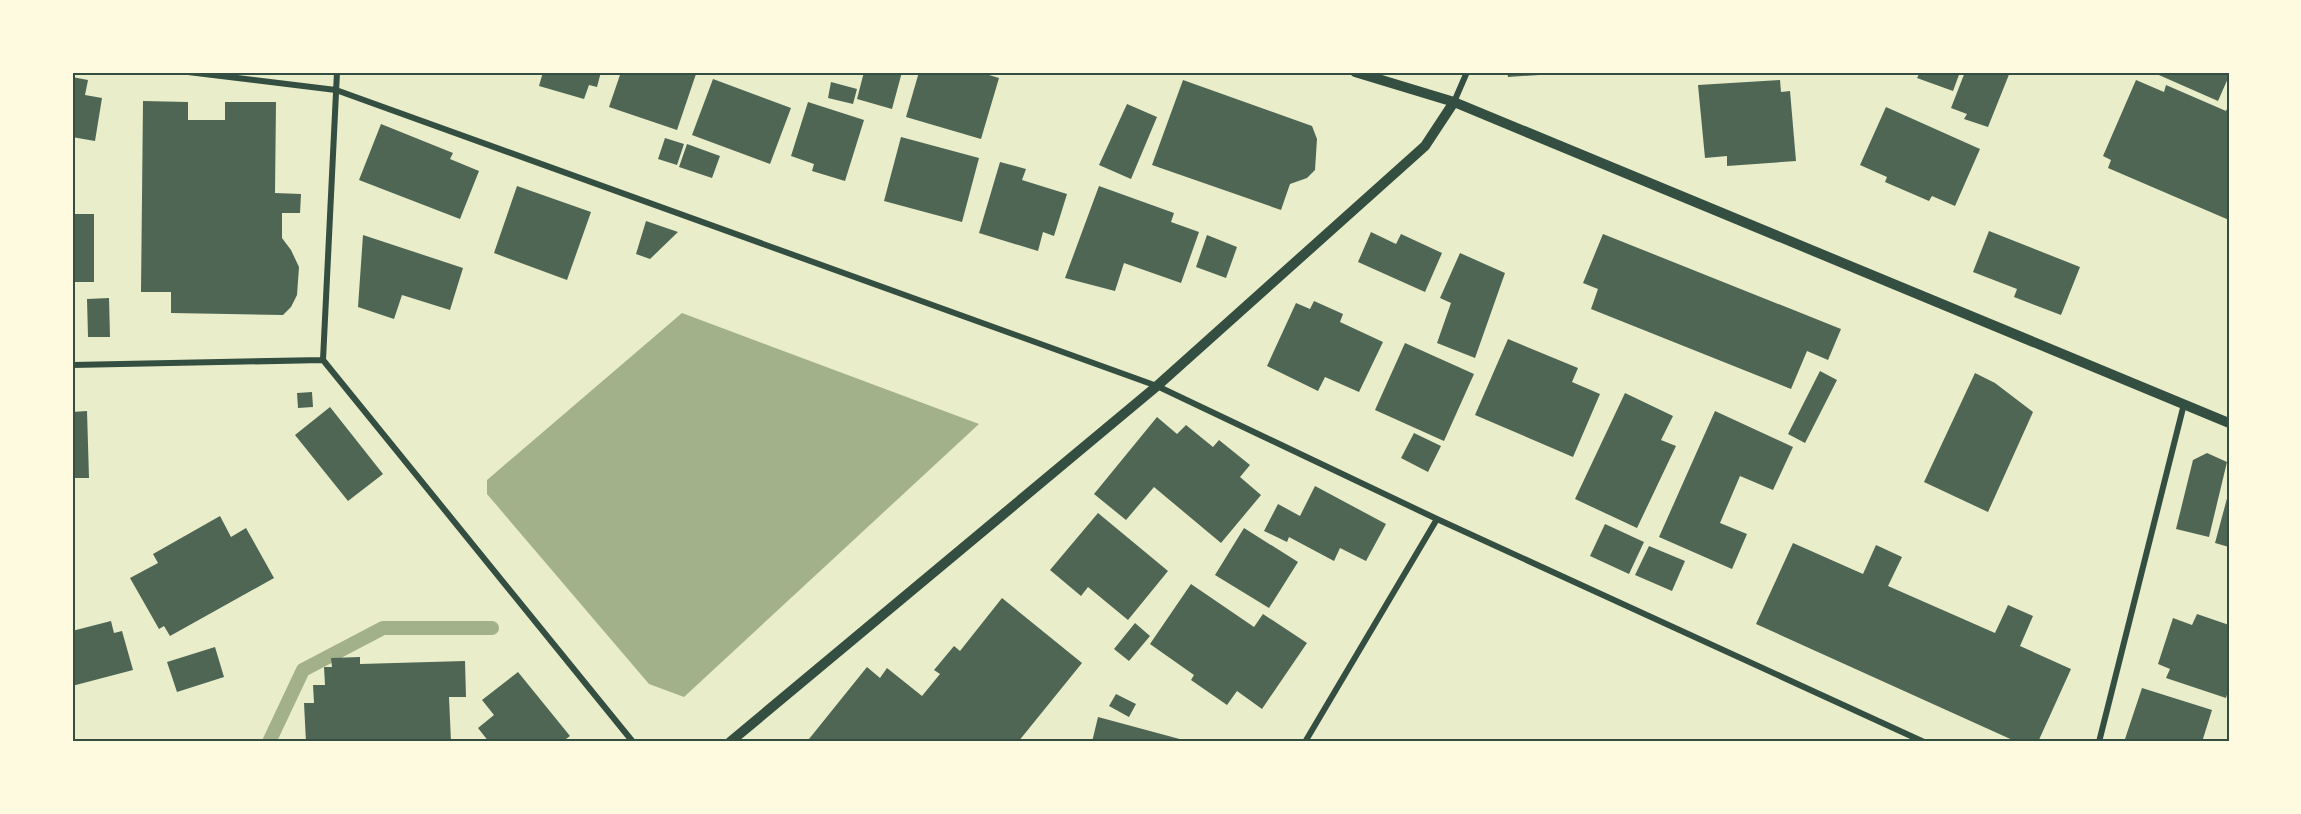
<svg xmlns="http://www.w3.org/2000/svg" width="2301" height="814" viewBox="0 0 2301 814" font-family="'PT Serif',serif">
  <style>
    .water { fill: #a3b18a }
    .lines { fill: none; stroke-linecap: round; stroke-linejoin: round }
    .stream { stroke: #a3b18a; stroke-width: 14 }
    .building { fill: #4f6655 }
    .minor { stroke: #344e41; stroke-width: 6 }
    .tertiary { stroke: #344e41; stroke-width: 10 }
    .neatline { fill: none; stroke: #344e41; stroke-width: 2 }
  </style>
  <rect width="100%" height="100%" fill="#e9edc9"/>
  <path class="water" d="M 682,313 L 979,424 L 684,697 L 649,684 L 487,494 L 487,480 Z"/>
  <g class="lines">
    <path class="stream" d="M 269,742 L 303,670 L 383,628 L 492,628"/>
  </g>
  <path class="building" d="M 543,72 L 601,72 L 597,87 L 589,85 L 584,99 L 539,86 Z
    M 621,72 L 696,74 L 677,130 L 609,107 Z
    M 864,72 L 902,72 L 892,109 L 857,99 Z
    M 919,72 L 979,72 L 999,78 L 981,139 L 906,117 Z
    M 1507,72 L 1554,72 L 1555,74 L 1508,77 Z
    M 1920,72 L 1960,72 L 1953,91 L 1917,78 Z
    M 1965,72 L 2010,72 L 1988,127 L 1964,119 L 1967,114 L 1951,108 Z
    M 2152,72 L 2229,72 L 2229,76 L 2218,101 Z
    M 72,77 L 88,80 L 85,95 L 102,98 L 95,141 L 72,137 Z
    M 713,79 L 791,108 L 770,164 L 692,135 Z
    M 1183,80 L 1312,126 L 1317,139 L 1315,170 L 1307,178 L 1290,184 L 1281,210 L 1152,165 Z
    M 1780,80 L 1781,92 L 1790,91 L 1796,161 L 1727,166 L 1727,156 L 1705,158 L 1698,85 Z
    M 2136,80 L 2164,92 L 2166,85 L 2226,111 L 2229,104 L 2229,220 L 2108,168 L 2111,160 L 2103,156 Z
    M 831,82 L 857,89 L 853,104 L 828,98 Z
    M 143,101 L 188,102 L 188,120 L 225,120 L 225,102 L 276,102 L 275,193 L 301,194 L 300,213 L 282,213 L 282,238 L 291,250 L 299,267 L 297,295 L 291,307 L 283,315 L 171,313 L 171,292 L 141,292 Z
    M 808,102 L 864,120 L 845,181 L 812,171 L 814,164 L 791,156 Z
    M 1127,104 L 1157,117 L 1131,179 L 1099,165 Z
    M 1886,107 L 1980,149 L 1955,206 L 1932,196 L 1929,201 L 1885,182 L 1887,177 L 1860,165 Z
    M 381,124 L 453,153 L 450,159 L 479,171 L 460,219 L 359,180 Z
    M 901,137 L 979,158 L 962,222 L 884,201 Z
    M 665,138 L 684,144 L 677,165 L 658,159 Z
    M 687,144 L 720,156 L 712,178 L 679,167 Z
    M 1000,162 L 1026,169 L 1022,180 L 1067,194 L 1054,236 L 1043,232 L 1038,251 L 979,233 Z
    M 517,186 L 591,212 L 567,280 L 494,253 Z
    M 1099,186 L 1174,213 L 1171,222 L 1199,232 L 1181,283 L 1124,263 L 1115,291 L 1065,278 Z
    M 72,214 L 94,214 L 94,282 L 72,282 Z
    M 646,221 L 678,232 L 650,259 L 636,254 Z
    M 1989,231 L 2080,267 L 2061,315 L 2014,297 L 2017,289 L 1973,272 Z
    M 1371,232 L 1396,244 L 1401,234 L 1442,253 L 1425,292 L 1358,262 Z
    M 1603,234 L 1841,329 L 1828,360 L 1807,351 L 1791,389 L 1591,309 L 1598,289 L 1583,283 Z
    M 363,235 L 463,268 L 450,310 L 402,295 L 394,319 L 358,307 Z
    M 1207,235 L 1237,247 L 1226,278 L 1196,267 Z
    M 1460,253 L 1505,273 L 1475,358 L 1437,343 L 1451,303 L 1440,298 Z
    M 109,298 L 110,337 L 88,337 L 87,299 Z
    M 1314,301 L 1343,314 L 1340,322 L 1383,342 L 1359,392 L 1325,377 L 1318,391 L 1267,366 L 1296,303 L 1310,309 Z
    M 1508,339 L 1578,368 L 1572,382 L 1600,394 L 1573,457 L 1475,415 Z
    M 1405,343 L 1474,374 L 1444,441 L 1375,410 Z
    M 1820,371 L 1837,380 L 1805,443 L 1788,434 Z
    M 1975,373 L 1995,383 L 2033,412 L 1988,512 L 1924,482 Z
    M 312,392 L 313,407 L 298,408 L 297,393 Z
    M 1625,393 L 1673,416 L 1661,440 L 1676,446 L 1637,528 L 1575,499 Z
    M 330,407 L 383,474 L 348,501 L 295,435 Z
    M 87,411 L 89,478 L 72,478 L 72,412 Z
    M 1715,411 L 1793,447 L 1773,490 L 1740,476 L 1720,523 L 1747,534 L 1732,569 L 1659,537 Z
    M 1157,417 L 1177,434 L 1186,425 L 1213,447 L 1219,440 L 1250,465 L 1240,477 L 1261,495 L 1221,543 L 1154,487 L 1126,520 L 1094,494 Z
    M 1414,433 L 1441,446 L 1428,472 L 1401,458 Z
    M 2207,453 L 2227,462 L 2209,537 L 2176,529 L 2193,460 Z
    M 1315,486 L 1386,524 L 1366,561 L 1340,548 L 1334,561 L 1289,537 L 1287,542 L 1264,531 L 1278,504 L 1300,516 Z
    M 2229,491 L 2229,547 L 2215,543 Z
    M 1098,513 L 1168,571 L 1128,620 L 1088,587 L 1081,596 L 1050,570 Z
    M 220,516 L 231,537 L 246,528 L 274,578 L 170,636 L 164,626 L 159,629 L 130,578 L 158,563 L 153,554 Z
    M 1605,524 L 1644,542 L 1629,574 L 1590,556 Z
    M 1244,528 L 1298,562 L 1269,608 L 1215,575 Z
    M 1793,543 L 1863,574 L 1876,545 L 1902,557 L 1888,586 L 1995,633 L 2008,605 L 2033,616 L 2020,646 L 2071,669 L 2038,742 L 2017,742 L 1756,624 Z
    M 1649,546 L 1685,561 L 1672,591 L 1635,575 Z
    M 1191,584 L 1254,627 L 1263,614 L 1307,643 L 1262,709 L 1237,691 L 1227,705 L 1191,680 L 1194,675 L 1150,644 Z
    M 1002,598 L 1082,663 L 1018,742 L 812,742 L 809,739 L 867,667 L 880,678 L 887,668 L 922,696 L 940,674 L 934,670 L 954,646 L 960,651 Z
    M 2197,614 L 2229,625 L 2229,688 L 2226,698 L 2166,678 L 2170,669 L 2158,664 L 2173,618 L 2192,625 Z
    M 111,621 L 114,633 L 122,631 L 133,670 L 72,686 L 72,631 Z
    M 1135,623 L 1150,636 L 1129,661 L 1114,649 Z
    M 215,647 L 224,677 L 177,692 L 167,662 Z
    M 360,657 L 360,664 L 465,661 L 466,697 L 449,697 L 451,742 L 306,742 L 304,703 L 314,703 L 313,685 L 325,685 L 324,667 L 332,667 L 331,658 Z
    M 518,672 L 570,736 L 562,742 L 489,742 L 478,728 L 494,715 L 482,700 Z
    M 2142,688 L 2212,710 L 2202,742 L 2124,742 Z
    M 1116,694 L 1136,704 L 1129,717 L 1109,706 Z
    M 1098,717 L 1187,741 L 1187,742 L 1092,742 Z"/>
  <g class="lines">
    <path class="minor" d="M 188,72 L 336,90 L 1157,386 L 1437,519 L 1924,742
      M 1454,102 L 1467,72
      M 323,360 L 337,72
      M 72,365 L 323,360 L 633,742
      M 1305,742 L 1437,519
      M 2099,742 L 2184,404"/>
    <path class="tertiary" d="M 1355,72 L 1454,102 L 2229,423
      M 730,742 L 1157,386 L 1425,146 L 1454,102"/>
  </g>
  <rect width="2301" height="814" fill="none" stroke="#fefae0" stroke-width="147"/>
  <rect x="74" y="74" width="2154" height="666" class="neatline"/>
</svg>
